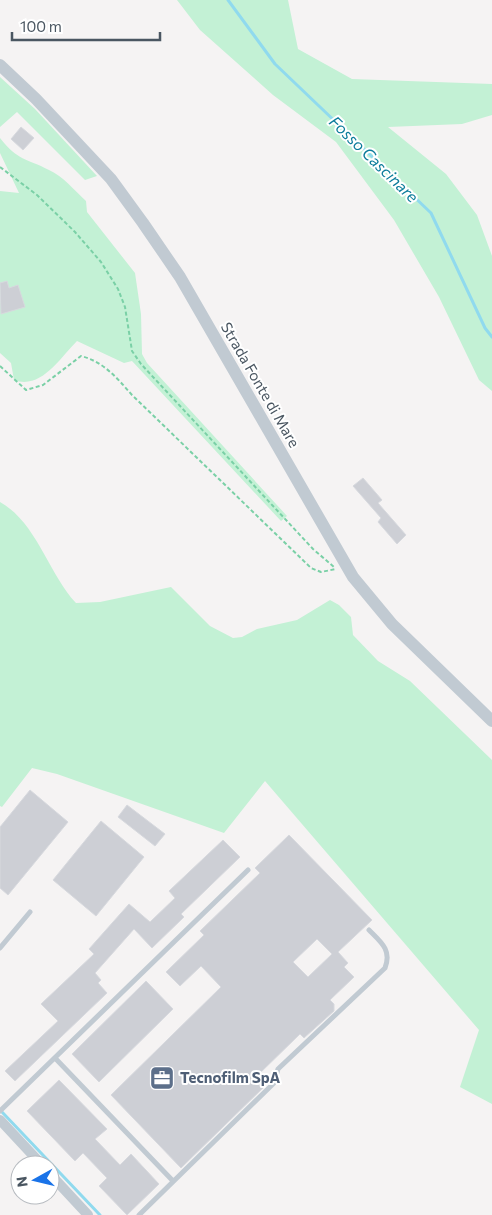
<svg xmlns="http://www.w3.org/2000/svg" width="492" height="1215" viewBox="0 0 492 1215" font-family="Commissioner,sans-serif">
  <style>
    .green { fill: #c3f1d5 }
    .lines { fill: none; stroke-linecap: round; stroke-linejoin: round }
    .stream { stroke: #90daee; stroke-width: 3 }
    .building { fill: #cdcfd5; stroke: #d7d9de; fill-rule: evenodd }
    .path { stroke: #7ad0a6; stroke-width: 2; stroke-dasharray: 4 2.5; stroke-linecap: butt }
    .service { stroke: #c1cad2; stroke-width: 5 }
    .minor { stroke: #c1cad2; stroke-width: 10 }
    .tertiary { stroke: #c1cad2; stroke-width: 12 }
    .labels { text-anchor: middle; stroke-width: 4; stroke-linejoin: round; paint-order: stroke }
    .street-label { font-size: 15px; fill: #4a5661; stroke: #fff }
    .service-label { font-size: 15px; font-weight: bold; fill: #4e5e75; stroke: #fff; text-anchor: start }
    .water-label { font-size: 16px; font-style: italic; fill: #0c7c9b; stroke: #fff }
  </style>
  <rect width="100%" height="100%" fill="#f5f3f3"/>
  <path class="green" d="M 177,0 L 288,0 L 298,49 L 352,79 L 492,84 L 492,115 L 462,124 L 388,127 L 446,174 L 477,215 L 492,256 L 492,391 L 479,380 L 439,297 L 394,220 L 336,142 L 273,95 L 200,30 Z
    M 0,77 L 35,109 L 97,176 L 85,180 L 17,112 L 0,127 Z
    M 0,138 C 18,161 26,158 49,170 C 63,176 75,191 86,201 L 87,212 L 135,273 L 141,314 L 142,354 L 147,363 L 287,516 L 281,521 L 132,361 L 124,363 L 77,341 C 60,358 41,390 14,380 L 11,363 L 0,353 L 0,191 L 19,193 L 0,153 Z
    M 0,502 C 37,523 48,573 76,603 L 100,602 L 171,587 L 210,626 L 233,638 L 242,637 L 257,629 L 297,620 L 330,600 L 339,605 L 351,617 L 353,635 L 378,661 L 410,681 L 492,760 L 492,1104 L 460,1087 L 479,1030 L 265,781 L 224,833 L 57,774 L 32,768 L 2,807 L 0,806 Z"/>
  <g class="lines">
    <path class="stream" d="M 228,0 L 275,64 L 431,213 L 485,328 L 492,337
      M 2,1112 L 100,1215"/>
  </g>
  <path class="building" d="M 21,127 L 34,138 L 23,150 L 11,139 Z
    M 7,281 L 9,288 L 18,285 L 25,307 L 1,314 L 0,283 Z
    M 363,478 L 382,500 L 378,503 L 406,535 L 397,544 L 378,522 L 381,518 L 353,486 Z
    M 30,790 L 68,822 L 8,895 L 0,888 L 0,827 Z
    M 127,805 L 165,834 L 155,846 L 118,817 Z
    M 101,821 L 144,857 L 96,916 L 53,880 Z
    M 289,835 L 372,920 L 338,952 L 348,963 L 344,967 L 354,977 L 330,1000 L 334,1004 L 334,1011 L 304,1038 L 300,1034 L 257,1076 L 266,1085 L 181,1168 L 111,1095 L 221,987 L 201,966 L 180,986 L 166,972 L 204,935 L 200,931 L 260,873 L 255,868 ZM 317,939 L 332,954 L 308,977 L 293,962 Z
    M 223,840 L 240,857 L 181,914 L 184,917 L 152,948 L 134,929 L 95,973 L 101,980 L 98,983 L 107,993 L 15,1081 L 5,1071 L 58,1021 L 41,1004 L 94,954 L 89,949 L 129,904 L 150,922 L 175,898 L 169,891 Z
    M 146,981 L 173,1009 L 99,1082 L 72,1054 Z
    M 59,1080 L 107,1129 L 95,1139 L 120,1165 L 131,1154 L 159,1184 L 127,1215 L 99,1186 L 107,1178 L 83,1153 L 75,1161 L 27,1111 Z"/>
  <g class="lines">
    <path class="path" d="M 0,167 L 37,195 L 75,232 L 101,262 L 118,289 L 125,307 L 132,351 L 141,364 L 313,549 L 334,567
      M 0,366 L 26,390 L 43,385 L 81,356 C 104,362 117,378 132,395 L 311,568 L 321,572 L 336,569"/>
    <path class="service" d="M 0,948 L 30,912
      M 55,1058 L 173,1181
      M 0,1111 L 248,870
      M 139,1215 L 274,1083 L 278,1069 L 385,968 C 392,950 381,942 369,930"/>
    <path class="minor" d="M 0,1120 L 42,1165
      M 50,1174 L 88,1215"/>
    <path class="tertiary" d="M 0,65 L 36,99 L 111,179 L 143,223 L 180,277 L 353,577 L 392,624 L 492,721"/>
  </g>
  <defs>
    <symbol id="office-square" viewBox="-11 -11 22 22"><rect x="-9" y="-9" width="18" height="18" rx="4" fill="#5c6f8a" stroke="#fff"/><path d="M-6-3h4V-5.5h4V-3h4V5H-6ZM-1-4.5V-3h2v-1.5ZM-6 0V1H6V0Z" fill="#fff"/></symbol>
  </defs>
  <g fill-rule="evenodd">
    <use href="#office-square" x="148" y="1064" width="28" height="28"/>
  </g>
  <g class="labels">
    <g class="street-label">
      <text transform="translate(260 385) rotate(60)" y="5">Strada Fonte di Mare</text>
    </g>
    <g class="service-label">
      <text x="180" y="1083">Tecnofilm SpA</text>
    </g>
    <g class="water-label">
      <text transform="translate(374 159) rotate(44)" y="6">Fosso Cascinare</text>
    </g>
  </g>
  <g transform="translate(35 1180) rotate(262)"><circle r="24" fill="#ffffff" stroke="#b7bbc0"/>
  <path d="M0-4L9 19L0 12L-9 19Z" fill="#1a73e8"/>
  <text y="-8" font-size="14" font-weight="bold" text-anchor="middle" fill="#4a5661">N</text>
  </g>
  <path d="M12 32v8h148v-8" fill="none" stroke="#4a5661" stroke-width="2.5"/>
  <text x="20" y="32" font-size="15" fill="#4a5661" stroke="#ffffff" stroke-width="4" paint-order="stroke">100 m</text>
</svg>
